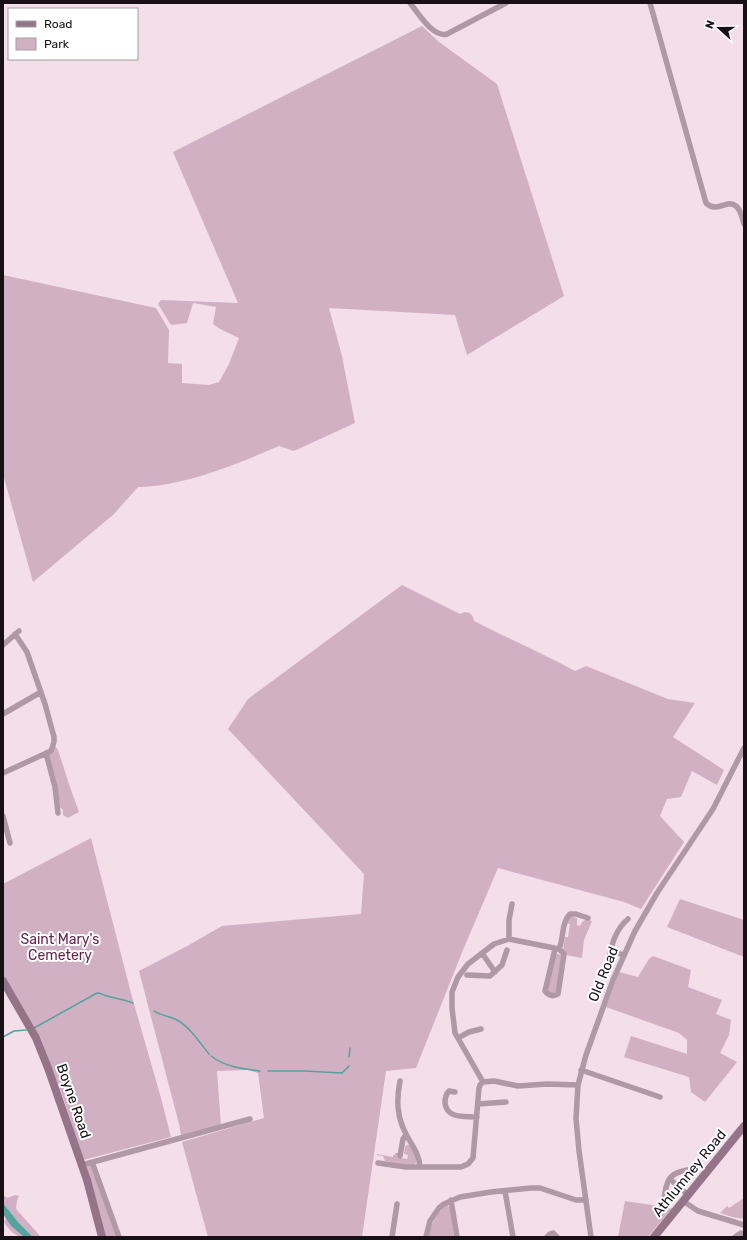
<svg xmlns="http://www.w3.org/2000/svg" width="747" height="1240" viewBox="0 0 747 1240" font-family="Rubik,sans-serif">
  <style>
    .green { fill: #d2b0c4 }
    .water { fill: #55a29f }
    .lines { fill: none; stroke-linecap: round; stroke-linejoin: round }
    .stream { stroke: #55a29f; stroke-width: 1.5 }
    .street { stroke: #b098a6; stroke-width: 5.5 }
    .secondary { stroke: #957388; stroke-width: 8 }
    .labels { text-anchor: middle; stroke-width: 4; stroke-linejoin: round; paint-order: stroke }
    .park-label { font-size: 14px; fill: #64244f; stroke: #fff }
    .street-label { font-size: 14px; fill: #171014; stroke: #fff }
  </style>
  <rect width="100%" height="100%" fill="#f3deea"/>
  <path class="green" d="M 422,26 L 439,42 L 497,84 L 564,296 L 467,355 L 455,315 L 329,308 L 342,356 L 355,423 L 294,451 L 279,446 C 234,465 188,485 138,487 L 114,514 L 33,582 L 3,474 L 3,275 L 156,308 L 169,330 L 168,363 L 182,364 L 182,383 L 209,385 L 219,382 L 229,364 L 239,338 L 220,329 L 213,324 L 216,307 L 193,303 L 187,323 L 171,325 L 158,304 L 161,300 L 238,303 L 173,152 Z
    M 402,585 L 460,614 C 467,610 473,613 474,621 C 507,638 542,653 575,671 L 586,666 L 668,699 L 695,703 L 673,737 L 724,770 L 717,785 L 692,771 L 681,797 L 667,799 L 660,816 L 684,842 L 641,909 L 624,902 L 498,868 L 463,950 L 416,1068 L 386,1071 L 362,1237 L 208,1237 L 182,1142 L 264,1118 L 258,1073 L 248,1070 L 217,1071 L 221,1125 L 181,1135 L 179,1124 L 139,971 L 189,945 L 222,926 L 361,914 L 364,874 L 228,729 L 248,699 Z
    M 55,746 L 58,750 L 70,787 L 79,812 L 68,818 L 63,815 L 63,810 L 60,807 L 55,776 L 48,754 Z
    M 91,838 L 132,997 L 161,1098 L 171,1137 L 83,1160 L 65,1103 L 41,1039 L 3,975 L 3,884 Z
    M 680,899 L 744,920 L 744,957 L 667,927 Z
    M 570,916 L 577,918 L 577,925 L 580,926 C 584,919 585,919 592,921 L 584,940 L 582,958 L 566,955 L 563,950 L 565,937 L 568,937 L 570,924 L 565,923 Z
    M 556,954 L 558,954 L 561,955 L 561,958 L 556,991 L 554,993 L 549,993 L 547,989 Z
    M 653,956 L 691,970 L 688,987 L 722,1000 L 716,1014 L 731,1020 L 729,1035 L 720,1053 L 737,1062 L 705,1102 L 691,1092 L 689,1077 L 624,1057 L 631,1036 L 687,1054 L 687,1040 L 679,1033 L 606,1007 L 619,972 L 638,977 L 649,959 Z
    M 408,1145 L 410,1145 C 413,1151 420,1158 415,1164 L 409,1165 L 385,1161 L 383,1156 L 377,1155 L 377,1154 L 393,1157 L 393,1155 L 395,1155 L 395,1153 L 398,1153 L 398,1158 L 407,1159 L 408,1155 L 404,1154 L 405,1146 Z
    M 88,1165 L 91,1165 L 117,1237 L 105,1237 L 87,1168 Z
    M 3,1195 L 7,1198 L 15,1195 L 19,1196 L 17,1201 L 16,1209 L 41,1237 L 33,1237 L 18,1222 L 3,1203 Z
    M 744,1198 L 744,1219 L 732,1217 L 720,1213 L 727,1206 L 729,1208 Z
    M 625,1201 L 672,1208 L 648,1237 L 618,1237 Z
    M 446,1205 L 450,1207 L 454,1237 L 428,1237 C 432,1223 435,1216 446,1205 Z
    M 6,1218 L 11,1226 L 24,1237 C 15,1237 9,1230 4,1222 Z"/>
  <path class="water" d="M 3,1203 L 18,1222 L 33,1237 L 24,1237 L 11,1226 L 3,1214 Z"/>
  <g class="lines">
    <path class="stream" d="M 154,1011 C 161,1016 170,1016 177,1020 C 190,1027 200,1043 209,1054
      M 34,1028 L 97,993 C 102,993 102,995 107,996 C 116,999 123,999 133,1003
      M 3,1037 L 14,1031 L 26,1030
      M 211,1056 C 225,1067 243,1069 260,1071
      M 349,1057 L 350,1048
      M 268,1071 L 304,1071 L 342,1073 L 349,1066"/>
    <path class="street" d="M 410,3 C 418,13 433,38 447,34 L 506,3
      M 650,3 L 706,203 C 717,214 727,198 736,206 C 741,210 742,218 744,224
      M 3,645 L 19,631
      M 3,714 L 41,692
      M 46,753 L 55,787 L 58,813
      M 3,773 L 51,751 L 54,742 L 54,737 L 45,704 L 27,652 L 15,634
      M 3,816 L 10,843
      M 509,939 L 509,920 L 512,904
      M 555,949 L 545,991 C 549,996 553,997 558,994 L 564,954 L 559,949
      M 611,950 L 623,955
      M 482,953 L 495,972
      M 609,958 C 612,943 616,929 628,919
      M 467,975 L 490,976 L 502,965 L 507,950
      M 458,1038 L 469,1032 L 481,1029
      M 581,1070 L 660,1097
      M 400,1081 C 396,1101 397,1118 407,1136 C 413,1147 419,1154 420,1167
      M 483,1082 L 455,1033 L 452,1008 L 452,992 L 458,977 L 468,964 L 494,944 L 509,939 L 559,949 C 564,938 561,923 570,914 L 576,914 L 588,918
      M 455,1092 L 449,1091 C 446,1094 445,1098 445,1103 C 447,1119 464,1116 477,1117
      M 478,1104 L 506,1102
      M 400,1156 L 403,1139 L 406,1135
      M 92,1162 L 119,1237
      M 378,1163 L 406,1167 L 461,1167 L 468,1164 L 473,1158 L 479,1088 L 480,1085 L 483,1082 L 494,1081 L 518,1086 L 547,1084 L 578,1085
      M 82,1165 L 250,1119
      M 670,1179 L 688,1195
      M 505,1191 L 513,1237
      M 451,1200 L 457,1237
      M 683,1201 L 698,1211 L 744,1225
      M 663,1205 C 667,1179 667,1171 696,1169
      M 392,1237 L 397,1204
      M 426,1237 L 430,1221 L 439,1208 L 444,1204 L 460,1197 L 491,1192 L 531,1188 L 540,1188 L 576,1200 L 586,1200
      M 547,1237 L 550,1234 L 553,1233 L 557,1237
      M 591,1237 L 579,1151 L 576,1118 L 578,1085 L 586,1055 L 613,980 L 635,931 L 657,893 L 713,809 L 744,748
      M 735,1237 L 741,1233 L 744,1234"/>
    <path class="secondary" d="M 3,981 L 36,1038 L 48,1068 L 87,1180 L 102,1237
      M 654,1237 L 744,1126"/>
  </g>
  <g class="labels">
    <g class="park-label">
      <text x="60" y="944">Saint Mary's<tspan x="60" dy="16">Cemetery</tspan></text>
    </g>
    <g class="street-label">
      <text transform="translate(603 974) rotate(-68)" y="5">Old Road</text>
      <text transform="translate(74 1101) rotate(71)" y="5">Boyne Road</text>
      <text transform="translate(689 1173) rotate(-51)" y="5">Athlumney Road</text>
    </g>
  </g>
  <rect width="747" height="1240" fill="none" stroke="#171014" stroke-width="8"/>
  <rect x="8" y="8" width="130" height="52" fill="#ffffff" stroke="#a29fa1"/>
  <rect x="16" y="21" width="20" height="6" fill="#957388" stroke="#a29fa1"/>
  <text x="44" y="28" font-size="12" fill="#171014">Road</text>
  <rect x="16" y="38" width="20" height="12" fill="#d2b0c4" stroke="#a29fa1"/>
  <text x="44" y="48" font-size="12" fill="#171014">Park</text>
  <g transform="translate(719 28) rotate(291)" stroke="#ffffff" stroke-width="3" paint-order="stroke">
  <path d="M0-3L7 15L0 10L-7 15Z" fill="#171014"/>
  <text y="-6" font-size="11" font-weight="bold" text-anchor="middle" fill="#171014">N</text>
  </g>
</svg>
